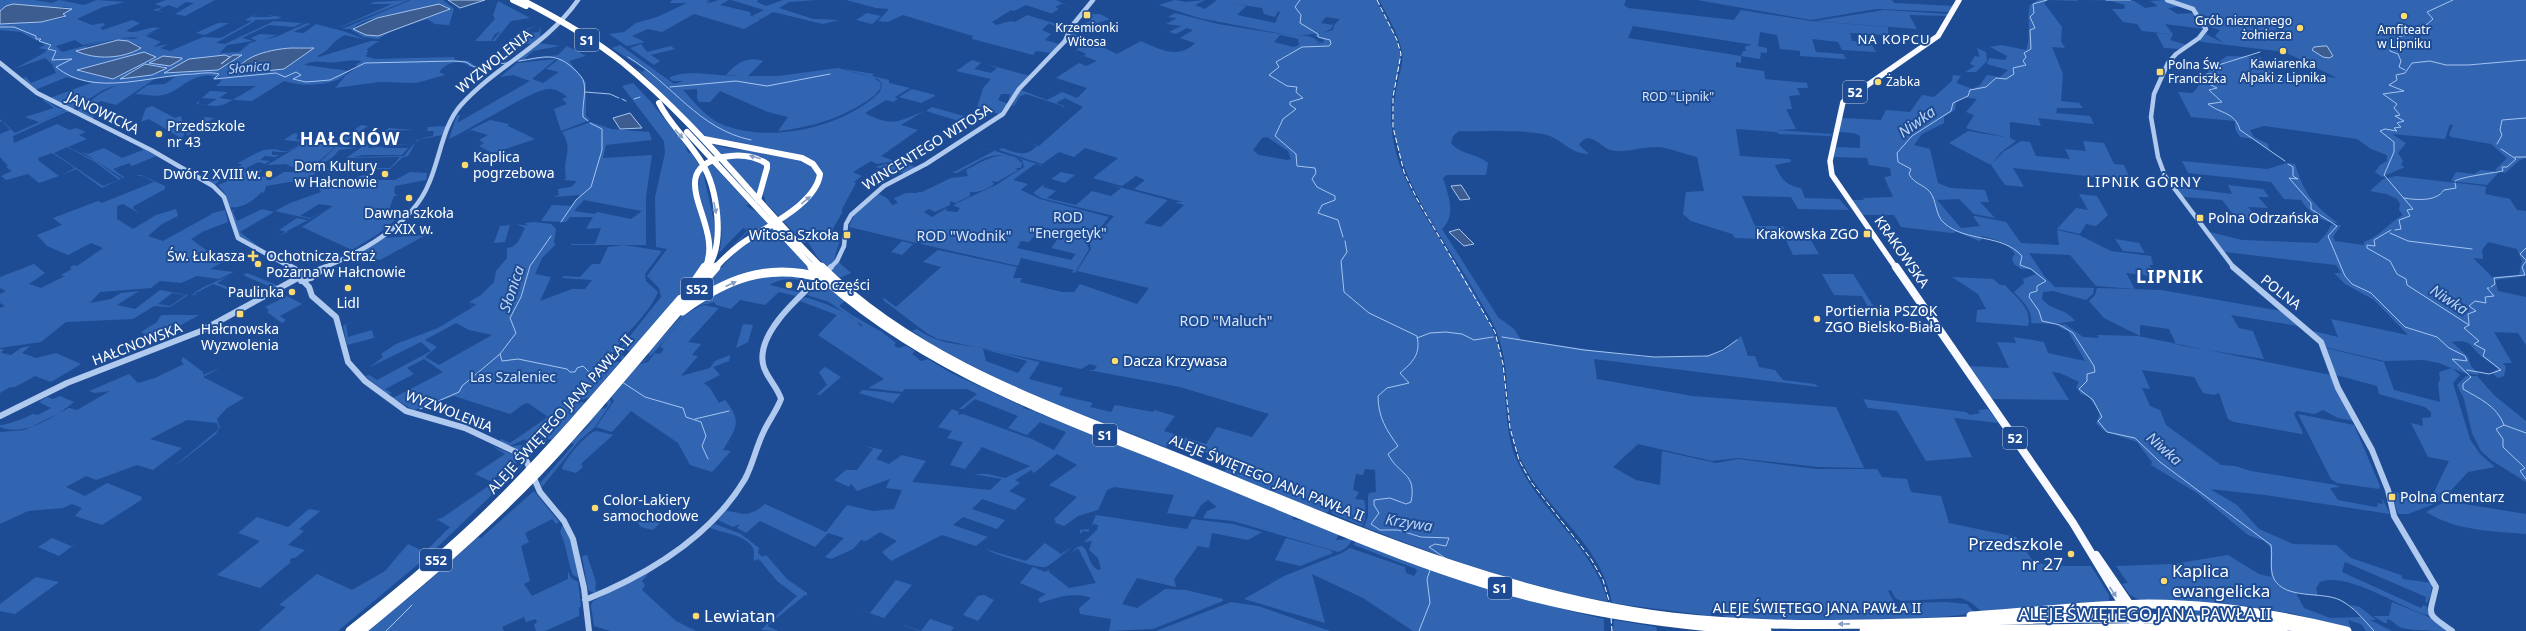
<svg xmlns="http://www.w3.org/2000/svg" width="2526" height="631" viewBox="0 0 2526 631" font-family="'Noto Sans',sans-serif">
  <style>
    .green { fill: #3265b1; fill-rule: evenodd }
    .water { fill: #3d5d91; stroke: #a4c4f0 }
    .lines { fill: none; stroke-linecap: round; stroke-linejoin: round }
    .stream { stroke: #a4c4f0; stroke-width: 1 }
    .tertiary-far1 { stroke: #b0c9ee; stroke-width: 4.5 }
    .tertiary { stroke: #b0c9ee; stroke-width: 6 }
    .primary-far1 { stroke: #f8faff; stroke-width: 5.5 }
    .primary { stroke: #f8faff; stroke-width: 8 }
    .motorway-far1 { stroke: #fff; stroke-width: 6 }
    .motorway { stroke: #fff; stroke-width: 9 }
    .rail { stroke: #fff; stroke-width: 1; stroke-dasharray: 5.5 2.5; stroke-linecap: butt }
    .oneway { fill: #839dc4 }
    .oneway2 { fill: #809ac4 }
    .poi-dot { fill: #fddb70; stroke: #1e4c94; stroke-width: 1.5 }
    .labels { text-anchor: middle; stroke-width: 4; stroke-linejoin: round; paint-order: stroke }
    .far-poi-label { font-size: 12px; fill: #fff; stroke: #1e4c94 }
    .far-park-label { font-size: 12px; fill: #d7e5fa; stroke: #1e4c94 }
    .far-neighbourhood-label { font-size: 13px; letter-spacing: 1px; fill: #fff; stroke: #1e4c94 }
    .shield { fill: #1e4c94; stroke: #bcc9df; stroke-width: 1 }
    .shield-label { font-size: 13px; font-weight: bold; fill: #fff }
    .far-water-label { font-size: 13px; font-style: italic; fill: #bdd4f5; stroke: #1e4c94 }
    .street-label { font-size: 14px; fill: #fff; stroke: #1e4c94 }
    .poi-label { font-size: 14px; fill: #fff; stroke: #1e4c94; text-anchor: start }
    .park-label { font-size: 14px; fill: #d7e5fa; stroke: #1e4c94 }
    .water-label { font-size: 15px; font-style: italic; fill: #bdd4f5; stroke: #1e4c94 }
    .neighbourhood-label { font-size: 15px; letter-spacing: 1px; fill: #fff; stroke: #1e4c94 }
    .near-poi-label { font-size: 17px; fill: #fff; stroke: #1e4c94; text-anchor: start }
    .near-street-label { font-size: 17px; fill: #fff; stroke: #1e4c94 }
    .district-label { font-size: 18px; font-weight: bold; letter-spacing: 1px; fill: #fff; stroke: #1e4c94 }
  </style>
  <rect width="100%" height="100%" fill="#1e4c94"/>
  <path class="green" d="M 0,0 L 34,0 L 52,3 L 59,0 L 84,5 L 97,0 L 125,2 L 103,7 L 77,19 L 92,25 L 103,23 L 105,25 L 100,28 L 103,30 L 132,20 L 140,23 L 126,31 C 139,35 147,25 160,28 L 140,37 L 118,38 L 134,39 L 156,31 L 146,36 L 161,42 L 153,47 L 169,44 L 160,48 L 170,51 L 203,37 L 221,38 L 252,21 L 233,24 L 251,21 L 245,20 L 258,13 L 252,17 L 273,17 L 268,15 L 282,17 L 277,19 L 254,20 L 255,21 L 216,43 L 225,44 L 274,21 L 258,20 L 302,23 L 294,27 L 269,25 L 242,38 L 253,41 L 227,45 L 220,53 L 239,52 L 250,43 L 257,41 L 251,38 L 260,34 L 277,35 L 263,40 L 276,37 L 307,23 L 310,24 L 293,32 L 304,33 L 316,24 L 346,32 L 367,40 L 345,35 C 331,41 332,50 317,56 L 319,57 L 371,41 L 384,41 L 379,41 L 367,49 L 368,52 L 366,53 L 368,54 L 365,56 L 374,59 L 454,57 L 455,60 L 469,61 L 475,66 L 470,67 C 460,58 446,63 439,72 L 445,75 L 416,83 L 380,82 L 335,88 L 346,75 L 359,66 L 355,65 L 362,61 C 353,60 347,61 337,62 C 325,64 316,58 304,65 L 350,71 C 345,74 341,79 337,80 C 322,86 299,86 284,81 L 252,101 L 234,100 L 240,95 C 221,108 219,107 197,104 L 196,103 L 200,101 L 198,104 L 207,105 L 217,99 L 202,98 L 210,91 L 228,92 L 219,98 L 233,100 L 256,86 L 216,86 L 222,80 L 212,79 L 215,76 C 190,72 183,90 163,95 C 155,97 143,94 135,94 L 148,85 L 165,84 L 175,77 L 156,78 L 116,105 L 101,101 L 82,110 L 95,117 L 92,118 L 76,111 L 101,93 L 119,84 L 103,90 L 73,109 L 50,98 L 91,83 L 67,77 L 35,90 L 32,88 L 34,86 L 31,87 L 23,78 L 26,77 L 31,83 L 56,73 L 52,64 L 45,58 L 14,69 L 44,53 L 47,50 L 39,48 L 45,45 L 21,32 L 0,30 L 0,24 L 41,22 L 64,18 L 67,16 L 63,14 L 70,8 C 62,6 53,8 45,8 C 28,8 15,0 0,11 ZM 75,40 L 83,45 L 106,40 L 62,52 L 56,46 ZM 113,40 L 123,40 L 141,46 C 120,55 105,59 82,54 L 87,46 ZM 310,47 L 309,52 L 284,69 L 236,71 C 263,50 277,48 310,47 ZM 144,52 L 156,58 L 113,79 L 78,71 C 83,67 133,55 144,52 ZM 225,55 L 229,56 L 213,70 L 168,73 L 165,72 L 191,59 ZM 148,64 L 166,67 L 152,75 L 121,79 L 133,70 Z
    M 166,0 L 215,0 L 185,16 L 171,13 L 175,14 L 194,3 L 186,2 L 177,8 L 168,5 L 158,10 L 163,12 L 153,10 L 163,7 L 155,4 Z
    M 409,0 L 341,27 L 328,25 L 340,27 L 392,4 L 370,4 L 374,2 Z
    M 411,0 L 443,0 L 454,9 L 449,25 L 435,24 L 427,19 L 394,30 L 378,39 L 363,37 L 350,29 L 342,29 ZM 447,6 L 449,10 L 380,35 L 366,35 L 353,29 C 360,16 431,8 447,6 Z
    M 672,0 L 708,0 L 707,3 L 708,4 L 709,0 L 710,3 L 718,0 L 729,0 L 720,5 L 750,12 L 751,16 L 755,18 L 752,16 L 764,10 L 731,0 L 758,0 L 757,2 L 766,6 L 783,0 L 817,0 L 789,2 L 779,8 L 813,19 L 839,20 L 823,24 L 773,12 L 761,19 L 758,18 L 760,20 L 744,29 L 694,14 L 662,32 L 648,29 L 632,36 L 645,42 L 627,46 L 609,34 L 624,32 L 636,23 L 657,17 L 687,3 L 670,3 Z
    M 846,0 L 1056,0 L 1082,13 L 1063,3 L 1055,7 L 1059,9 L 1052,13 L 1053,14 L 1026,5 L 1014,11 L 1011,10 L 992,22 L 996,25 L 1011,21 L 1015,22 L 1027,15 L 1063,26 L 1068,29 L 1067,32 L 1046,22 L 1049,23 L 1042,30 L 1051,34 L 1045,40 L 1059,44 L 1051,53 L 1036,51 L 1033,55 L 972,39 L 973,36 L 903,15 L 888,22 L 878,21 L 889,9 L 876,8 Z
    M 1175,0 L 1186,2 L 1205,0 L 1195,5 L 1205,9 L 1217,0 L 1376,0 C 1384,17 1398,36 1400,55 C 1401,69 1394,84 1392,97 C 1389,122 1393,150 1403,173 C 1427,231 1474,279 1496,339 C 1510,379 1500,424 1518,463 C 1542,514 1593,546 1608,602 C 1523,586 1444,558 1364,527 L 1368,516 L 1368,496 L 1369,493 L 1376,492 L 1375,470 L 1365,469 L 1363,475 L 1356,474 L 1353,490 L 1359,492 L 1355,499 L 1364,500 C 1366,508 1367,518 1362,526 L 1333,514 L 1330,510 L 1326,513 C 1186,457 1041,408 910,332 L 924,338 L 912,331 L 917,329 C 937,344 959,344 983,348 C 1002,352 1021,358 1040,362 L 1029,379 L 1063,388 L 1059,395 L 1093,403 L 1090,407 L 1111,412 L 1115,405 L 1153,412 L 1154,410 L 1175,416 L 1164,431 L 1206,444 L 1217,427 L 1252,437 L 1269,414 L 1180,387 L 1088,370 L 1094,370 L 1097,366 L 1090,364 L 1081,369 L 938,339 L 928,334 L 883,300 L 884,298 L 896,307 L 941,267 L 923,262 L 938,250 L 1017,267 L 1013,278 L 1022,278 L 1020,282 L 1062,292 L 1074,292 L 1080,284 L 1137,304 L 1149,288 L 1077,271 L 1091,249 L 1090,243 L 1114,216 L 1041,198 L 1033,193 L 1044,184 L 1043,187 L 1056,191 L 1047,198 L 1076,205 L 1092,191 L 1111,196 L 1121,188 L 1108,184 L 1171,201 L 1168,200 L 1144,223 L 1161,227 L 1184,205 L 1174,202 L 1183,202 L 1134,189 L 1145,180 L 1136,176 L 1122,186 L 1089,177 L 1093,178 L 1118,158 L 1085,148 L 1074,157 L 1059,152 L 1042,164 L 999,150 L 1002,148 C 1017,153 1025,158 1037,146 L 1024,142 L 1039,146 L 1083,107 L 1065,98 L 1056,103 L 1065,106 L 1062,108 L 1063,106 L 1026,94 L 1020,96 L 1014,106 L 1012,106 L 1021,90 L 1047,100 L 1062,92 L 1077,98 L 1087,88 L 1056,78 L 1079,63 L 1086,66 L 1097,61 L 1084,56 L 1086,54 L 1078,50 L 1075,52 L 1083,43 L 1068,40 L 1071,32 L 1117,54 L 1141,41 C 1158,49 1179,60 1195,43 L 1180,38 L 1193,30 L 1187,28 L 1176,34 L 1169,32 L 1181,26 L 1166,24 L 1177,18 L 1168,17 L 1175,13 L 1218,24 L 1293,36 L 1199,18 L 1159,5 ZM 1229,3 L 1262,8 L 1264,14 L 1275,17 L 1278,11 L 1280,12 L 1275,23 L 1237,15 L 1246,6 ZM 1326,17 L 1340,19 L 1334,25 L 1333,30 L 1314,35 L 1324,40 L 1323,43 L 1319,42 L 1319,41 L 1318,39 L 1318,42 L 1321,44 L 1319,44 C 1313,34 1305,36 1295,36 L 1322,33 L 1331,29 L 1333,25 L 1321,23 ZM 1280,35 L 1298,39 L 1299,45 L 1294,47 L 1274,42 ZM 1267,137 L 1288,151 L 1291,159 L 1287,160 L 1259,155 L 1253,150 L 1262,138 ZM 983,349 L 1027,361 L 1018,373 L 986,361 ZM 1065,407 L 1166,447 L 1171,441 L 1232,461 L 1225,471 L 1267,488 Z
    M 1379,0 L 1626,0 L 1624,5 L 1628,8 L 1734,20 L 1741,10 L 1811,21 L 1888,27 L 1888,35 L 1850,33 L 1852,41 L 1870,42 L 1876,52 L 1842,50 L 1838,42 L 1812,39 L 1816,52 L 1843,54 L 1846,59 L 1800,56 L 1800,51 L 1780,49 L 1777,35 L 1760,32 L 1758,46 L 1767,48 L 1767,53 L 1757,52 L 1761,53 L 1760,59 L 1741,56 L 1741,63 L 1736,62 L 1736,67 L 1764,71 L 1765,79 L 1807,83 L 1808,88 L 1797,88 L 1800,95 L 1789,96 L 1792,109 L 1786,109 L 1796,129 L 1776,130 L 1832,134 L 1831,136 L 1779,134 L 1777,132 L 1736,129 L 1740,156 L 1790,159 L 1791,162 L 1775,165 C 1780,178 1787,186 1801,188 L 1805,198 L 1839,199 L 1849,210 L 1798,209 L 1791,197 L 1742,196 L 1755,226 L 1783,226 L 1790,239 L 1810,239 L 1819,254 L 1793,255 L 1786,240 L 1735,238 L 1732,234 L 1691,221 L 1683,214 L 1686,192 L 1704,191 L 1697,157 C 1684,154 1670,148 1657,147 C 1641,146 1626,154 1610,150 C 1599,146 1590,129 1579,145 L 1589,154 C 1569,154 1561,137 1543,134 C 1516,129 1486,132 1459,131 L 1453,136 L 1451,143 C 1461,155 1476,153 1488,163 L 1486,175 L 1447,175 L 1443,178 C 1448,195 1457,215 1442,229 L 1498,317 L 1514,329 L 1521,340 L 1644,357 L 1700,357 L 1724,351 L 1741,336 L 1748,356 L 1755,356 L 1759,367 L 1775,370 L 1783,380 L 1815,384 L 1818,387 L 1594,359 L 1597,379 L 1692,396 L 1836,407 L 1864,468 L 1819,467 L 1737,458 L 1712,461 L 1638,444 L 1613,467 L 1636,480 L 1660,485 L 1662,451 L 1716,463 L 1738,459 L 1816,469 L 1877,469 L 1882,477 L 1907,479 L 1911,492 L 1941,496 L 1949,523 L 2016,537 L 2033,561 L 2050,566 L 2091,566 L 2109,595 L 2109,601 L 1981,611 L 1970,602 L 1961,598 L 1901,601 L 1895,598 L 1891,590 L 1888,591 L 1900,613 L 1903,613 L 1900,606 L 1903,603 L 1946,602 L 1967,604 L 1974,612 C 1959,621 1742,624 1723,616 L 1724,614 L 1719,610 L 1713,611 L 1711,616 L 1612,603 C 1602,544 1546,511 1521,460 C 1502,421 1513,374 1497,333 C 1492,319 1482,305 1475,292 C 1447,244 1411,198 1397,144 C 1392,125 1393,104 1397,85 C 1399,74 1404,63 1402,52 C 1399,34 1387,16 1379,0 ZM 1633,26 L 1748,44 L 1752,45 L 1746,46 L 1745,49 L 1747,51 L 1743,51 L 1741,56 L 1628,38 Z
    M 1697,0 L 1892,0 L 1894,3 L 1953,6 L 1950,12 L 1876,9 L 1811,20 Z
    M 2038,0 L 2077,0 L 2078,1 L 2048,0 L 2044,3 L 2062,27 L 2061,41 L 2065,48 L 2052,47 L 2063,74 L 2061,101 L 2079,103 L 2083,108 L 2057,108 L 2056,113 L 2090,116 L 2094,124 L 2038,118 L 2041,126 L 2010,122 L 2010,138 L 1972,130 L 1966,128 L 1974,115 L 1966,112 L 1977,99 L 1964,97 L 1956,102 L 1955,110 L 1944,117 L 1944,123 L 1922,134 L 1914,145 L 1930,149 L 1938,183 L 1950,188 L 1985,190 L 1989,202 L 1980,202 L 1995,218 L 1974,214 L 1959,199 L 1937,200 L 1961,228 L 1980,226 L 1973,216 L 1975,216 L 2006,222 L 2021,243 L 2059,245 L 2057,230 L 2079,235 L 2111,251 L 2151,256 L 2153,265 L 2149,265 L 2157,277 L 2126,273 L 2135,289 L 2096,286 L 2070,255 L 2029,253 L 2045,277 L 2055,287 L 2094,288 L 2093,294 L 2086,300 L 2053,291 L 2043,292 L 2042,299 C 2053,312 2064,307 2075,321 L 2054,324 L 2031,323 C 2033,310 2022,301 2014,292 L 2024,283 L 2023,279 L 2036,274 L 2030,269 L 2021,269 L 2014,264 L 2012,258 L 2015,254 C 2007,242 1993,238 1980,236 L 1982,239 L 1979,241 L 1957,232 L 1952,233 L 1901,227 L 1894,215 L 1863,215 L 1851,200 L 1864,200 L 1863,198 L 1893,197 L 1884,177 L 1891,176 L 1890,168 L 1869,165 L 1867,158 L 1834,157 L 1836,147 L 1860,148 L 1860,136 L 1854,133 L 1839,132 L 1841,118 L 1881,120 L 1886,110 L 1910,112 L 1922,95 L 1934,97 L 1952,81 L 1953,75 L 1961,76 L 1956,83 L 1973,89 L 1980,85 L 1987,75 L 2000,77 L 2008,70 L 1987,64 L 1989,58 L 2005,60 L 2007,56 L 1990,47 L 2001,45 L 2026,50 C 2032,35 2026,20 2030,5 Z
    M 2086,0 L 2134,1 L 2145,8 L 2158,6 L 2150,1 L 2165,0 L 2185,6 L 2168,8 L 2177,14 L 2196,13 L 2193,17 L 2198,18 L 2204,29 L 2165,24 L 2173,34 L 2170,40 L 2187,45 L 2181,49 L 2164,48 L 2156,33 L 2171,34 L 2142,31 L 2137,24 L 2123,22 L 2112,9 L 2124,9 L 2125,5 L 2111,1 Z
    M 2169,0 L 2526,0 L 2526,158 L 2520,160 L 2505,173 L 2495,170 L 2507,158 L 2491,144 L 2451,137 L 2449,135 L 2453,125 L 2450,124 L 2445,139 L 2392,134 L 2406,143 L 2398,153 L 2403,161 L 2401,165 L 2405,167 L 2382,177 L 2375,172 L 2380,165 L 2387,161 L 2387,155 L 2371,149 L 2357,139 L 2264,126 L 2250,130 L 2254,137 L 2268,144 L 2269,150 L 2253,139 L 2240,137 L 2235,129 L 2235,121 L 2191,117 L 2178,92 L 2193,93 L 2208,74 L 2209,68 L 2227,56 L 2260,57 L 2273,74 L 2317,79 L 2322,79 L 2323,78 L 2321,76 L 2337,78 L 2285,52 L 2203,42 L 2199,41 L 2206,34 L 2223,43 L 2215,36 L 2220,30 L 2207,26 L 2196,10 Z
    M 498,1 L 530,18 L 511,21 L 495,41 L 492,41 L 501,31 L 495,34 L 491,41 L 475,41 L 495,19 L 493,15 Z
    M 1884,10 L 1949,14 L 1947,16 L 1909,15 L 1917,29 L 1815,21 Z
    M 867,13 L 881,16 L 872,24 L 856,20 Z
    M 1086,14 C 1089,14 1091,16 1093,18 L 1092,14 L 1100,14 L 1110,19 L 1082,28 L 1075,32 L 1078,34 L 1071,31 L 1075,26 L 1091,21 L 1091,18 Z
    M 218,23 L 229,23 L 205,35 L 196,33 Z
    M 535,26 L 520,34 L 539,32 L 541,26 L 540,37 L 532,44 L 508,43 L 493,54 L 521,31 Z
    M 539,43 L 560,46 L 533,51 L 523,60 L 558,55 L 567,46 L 586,56 L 569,61 L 586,82 L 586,116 L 590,120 L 561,131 L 554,109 L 567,104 L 562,99 L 567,97 C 563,93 554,88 548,89 C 534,89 467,131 449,139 L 457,115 L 460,115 L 457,123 L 530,81 L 513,75 L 500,77 L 517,63 L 556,59 L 532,79 L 543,83 L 559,72 L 546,69 L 559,59 L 555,57 L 516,62 Z
    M 641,44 L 647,52 L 671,46 L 675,49 L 651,55 L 660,61 L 654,65 L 630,48 Z
    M 620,45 L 674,84 L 684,81 L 673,81 L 669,78 C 685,68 722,77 741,76 L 726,75 C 737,63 747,56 763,61 L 748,76 L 778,76 L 838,68 L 874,78 L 881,83 L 880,89 L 875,95 C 846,117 814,127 778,131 L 788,117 L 768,112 L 720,91 L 710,102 L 699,102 L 697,98 L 697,89 L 683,90 C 693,101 706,117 719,123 C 767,145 843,128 880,92 L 882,83 L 878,79 L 844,69 L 874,74 L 872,76 L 889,80 L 889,83 L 910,88 L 895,97 L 898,99 L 893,102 L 886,100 L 865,113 C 893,128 899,121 924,111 L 901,125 L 918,130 L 881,156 L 894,161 L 877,164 L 871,161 L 853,172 L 862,176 L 854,182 L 856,183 L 842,209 L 842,213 L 832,230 L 840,235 C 841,244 835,250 835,259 L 851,273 L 839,278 L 818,258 L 808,242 L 804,243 L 766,203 L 762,190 L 770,169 C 769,149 736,154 723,157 L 709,143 C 717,145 725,148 733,149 C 752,151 826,150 817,183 C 814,196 800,205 790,211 L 791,213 C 805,204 820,194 822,176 C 812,143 747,152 720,144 C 696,137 657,86 635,67 L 642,72 L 645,70 L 612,48 Z
    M 1977,48 L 1986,52 L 1987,61 L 1976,72 L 1965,72 L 1975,66 L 1970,64 L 1975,56 L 1980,57 Z
    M 972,60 L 981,63 L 974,69 L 991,73 L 997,68 L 985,64 L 1030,76 L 1008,103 L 1010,94 L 1001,94 L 998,100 L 1008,104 L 999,114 L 977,108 L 983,88 L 991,79 L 956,71 Z
    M 633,83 L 651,102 L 685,145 L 688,153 L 692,153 L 700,167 L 694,174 L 692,182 L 708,252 L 700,270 L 631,351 L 626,350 L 621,354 L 625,357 L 622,360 L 617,356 L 618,351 L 661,297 L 659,288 L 647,276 L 667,249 L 656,247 L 655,197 L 665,153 L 664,141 L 622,86 Z
    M 912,89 L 935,95 L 935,96 L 921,103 L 899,97 Z
    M 44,99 L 58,108 L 65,110 L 39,122 L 25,117 L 54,108 L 43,100 L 22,107 L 43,100 Z
    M 152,106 L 175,118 L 181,116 L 185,131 L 181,142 L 176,143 L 179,137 L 149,119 L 141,122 L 146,108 Z
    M 932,107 L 967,117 L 968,116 L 970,121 L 981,127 L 967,119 L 962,122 L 926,111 Z
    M 66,110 L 71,112 L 66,112 L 13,136 L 14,143 L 57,124 L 70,130 L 76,128 L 86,132 L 79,135 L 87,139 L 68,147 L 96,161 L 121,179 L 102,188 L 76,169 L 62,175 L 75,168 L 52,153 L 38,158 L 39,161 L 59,176 L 39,183 L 28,174 L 6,180 L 1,176 L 12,171 L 6,167 L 8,166 L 0,157 L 0,134 L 10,130 L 2,121 L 0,122 L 0,119 L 15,133 ZM 67,147 L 95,162 L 119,180 L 103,186 L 54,153 Z
    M 205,117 L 214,118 L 187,136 L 188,129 Z
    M 490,120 L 509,124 L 508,126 L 535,139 L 482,157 L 490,152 L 479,146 L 484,143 L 479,140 L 488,135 L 471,130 L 460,135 Z
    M 591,122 L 611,129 L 649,132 L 652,140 L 606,145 L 603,158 L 652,155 L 646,197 L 646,245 L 571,245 L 571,244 L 595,244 L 601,228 L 586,229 L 593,217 L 570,217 L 566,222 L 541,221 L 552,205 L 571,206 L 580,195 L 553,197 L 559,195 L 558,189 L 571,187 L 577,181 L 564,180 L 566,178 C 562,157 574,150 562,132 ZM 584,200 L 642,211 L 631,219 L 597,212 L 595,214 L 574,211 Z
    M 361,125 L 368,126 L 338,147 L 358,148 L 339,150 L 333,157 L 315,169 L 390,168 L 400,157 L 346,158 L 389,128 L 414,130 L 390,131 L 379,145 L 388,131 L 386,131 L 372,144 L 365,145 L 369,146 L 368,148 L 411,144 L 389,145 L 382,148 L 408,148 L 402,155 L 363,155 L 354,157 L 404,156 C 415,143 415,139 433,136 L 434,131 L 427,131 L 428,127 L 446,126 L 442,135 L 417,140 L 408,156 L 403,157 L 390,169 L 311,170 L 335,148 L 334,146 L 331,145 L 334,148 L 309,170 L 297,169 L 286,164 L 267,165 L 308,141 L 323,142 L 320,144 L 336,143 Z
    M 1968,131 L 2010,138 L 2016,141 L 2000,153 L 1992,164 L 1989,164 L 1949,143 Z
    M 294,133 L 298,134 L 296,139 L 306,141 C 291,151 287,154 272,151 L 272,155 L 279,155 L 275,157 L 265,156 L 260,160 L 270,161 L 265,164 L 258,162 L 245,169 L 262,170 L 257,176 L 267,177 L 266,180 L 270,180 L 284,172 L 317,172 L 308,179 L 266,186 L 264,193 L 262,192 C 254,200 242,209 230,207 L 226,195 L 218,185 L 228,181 L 223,178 L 215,184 L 201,175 L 203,173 L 214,181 L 229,174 L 234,176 L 237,170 L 233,169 L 242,165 L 238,163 C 246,159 255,153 264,150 C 284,146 280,159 303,142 L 284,140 Z
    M 2021,141 L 2030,142 L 2036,156 L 2070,159 L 2065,149 L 2086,151 L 2083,141 L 2104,143 L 2114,164 L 2124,165 L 2131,181 L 2013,168 L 2024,187 L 2005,185 L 1991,165 L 2003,152 Z
    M 979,146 L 1044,166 L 1035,164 L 1013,180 L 1028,184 L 1021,190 L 1040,199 L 1109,217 L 1087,244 L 1089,249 L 1075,273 L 1072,272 L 1074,270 L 1021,258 L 1018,266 L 921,244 L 922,241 L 916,243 L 849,227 L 854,215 L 879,194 L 887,198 L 892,205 L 898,203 L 894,198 L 906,193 L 918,193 L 917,192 L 922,192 L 951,178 L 968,176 L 966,170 C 982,162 1004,146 1022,163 L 1021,168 L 1015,168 L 1018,170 L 997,182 L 992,181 L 994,184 C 988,189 978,193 970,192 L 970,196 L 955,203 L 950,201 L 950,205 L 935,212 L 929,209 L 924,212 L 932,217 L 947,208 L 946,211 L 957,212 L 960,208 L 954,206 L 955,204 L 996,185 L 1024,167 L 1022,160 C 990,149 985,159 957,173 L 952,173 L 994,151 ZM 1035,235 L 1057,240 L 1051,248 L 1076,254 L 1071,260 L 1017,248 L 1021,241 L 1029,242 Z
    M 140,147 L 174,166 L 156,156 L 132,166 L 129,163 L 113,169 L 125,178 L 141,172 L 125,178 L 123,178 L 82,152 L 88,154 L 104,148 L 122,158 L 143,150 Z
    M 752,157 L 766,167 L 757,194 L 725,160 L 712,164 L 749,204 L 746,206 L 757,212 L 816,274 L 764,271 L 688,304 L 755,231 L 750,230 L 717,262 L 748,230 L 743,228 L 719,253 C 726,227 718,194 703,172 L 717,235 L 713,253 L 698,188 L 701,171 L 722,159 Z
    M 2182,161 L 2267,169 L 2287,163 L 2295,164 C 2304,193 2313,205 2338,223 C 2323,223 2309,213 2301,200 L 2284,199 L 2271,182 L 2188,173 Z
    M 893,162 L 914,166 L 914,169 L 904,173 L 875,167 Z
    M 2481,170 L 2499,172 L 2487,185 L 2451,181 L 2456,172 L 2474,174 Z
    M 410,172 L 427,173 L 426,180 L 395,186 L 394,192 L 397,196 L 394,196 L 389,210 L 405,212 L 378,234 L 352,250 L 302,227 L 333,206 L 319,204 L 300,216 L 311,218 L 325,209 L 310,219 L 275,211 L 290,203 L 321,192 L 319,188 L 313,189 L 368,174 L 368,179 L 371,180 L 395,180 Z
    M 1061,172 L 1075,175 L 1065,183 L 1051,179 Z
    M 140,175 L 143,176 L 165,186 L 165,189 L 134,206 L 133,208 L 139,213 L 123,204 L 117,206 L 117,219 L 133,229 L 156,215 L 176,209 L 178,216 L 162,224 L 148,236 L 163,241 L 212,214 L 209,214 L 225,210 L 228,222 L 202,232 L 191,239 L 218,259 L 213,263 L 221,263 L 210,269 L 233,272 L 238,270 L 219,279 L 197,276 L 181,283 L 160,281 L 151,288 L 100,292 L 90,303 L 111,299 L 121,293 L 139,291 L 117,305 L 135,309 L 160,290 L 188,295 L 170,307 L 154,306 L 133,319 L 66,322 L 41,342 L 0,348 L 0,308 L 5,306 L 0,303 L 0,294 L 6,291 L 0,288 L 0,277 L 34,264 L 45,273 L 29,284 L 41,288 L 65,276 L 61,275 L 72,269 L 70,268 L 73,265 L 77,266 L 103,248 L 91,243 L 68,255 L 47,246 L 37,235 L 62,225 L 53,218 L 98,201 L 102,203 L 154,182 L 142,176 L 136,176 ZM 172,293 L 186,295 L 170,306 L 158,304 Z
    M 2396,176 L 2483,186 L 2486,187 L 2485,194 L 2510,199 L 2517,210 L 2526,211 L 2526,276 L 2495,280 L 2498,291 L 2526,297 L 2526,345 L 2518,333 L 2494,332 L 2512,363 L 2503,363 L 2506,367 L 2504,376 L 2498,378 L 2492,373 L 2498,369 C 2493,364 2487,361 2482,357 C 2469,346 2472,339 2452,342 L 2468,357 L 2471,366 L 2479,375 L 2464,373 L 2439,363 L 2424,360 L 2384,361 L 2325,347 L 2313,331 L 2338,337 L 2331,319 L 2408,335 L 2374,300 L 2345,284 L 2334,273 L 2341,273 L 2336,265 L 2225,252 L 2210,232 L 2242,240 L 2318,243 L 2326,234 L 2331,225 L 2341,225 L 2333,237 L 2335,241 L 2364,245 L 2364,242 C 2380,236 2389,223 2403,215 L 2399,210 L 2400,204 L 2397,199 L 2386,194 L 2370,191 L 2383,179 ZM 2488,242 L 2517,249 L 2522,261 L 2519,275 L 2492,277 L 2473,258 L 2483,259 L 2482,250 Z
    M 2228,185 L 2263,189 L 2269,197 L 2258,197 L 2268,208 L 2248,207 L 2259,220 L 2237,219 L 2222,200 L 2183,197 L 2175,187 L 2232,194 Z
    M 2079,194 L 2097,196 L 2108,215 L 2096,226 L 2086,224 L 2080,234 L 2057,229 L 2076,208 L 2088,210 Z
    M 235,209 L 233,212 L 237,221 L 262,209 L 274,212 L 240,232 L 257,245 L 254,246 L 238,235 L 231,212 Z
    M 290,217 L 307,220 L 308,220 L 278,236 L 288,232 L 279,230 L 297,218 Z
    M 534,222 L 551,224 L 556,229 L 554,241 L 555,245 L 542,258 L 535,274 L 551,277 L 540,301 L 572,289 L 585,289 L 592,280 L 562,278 L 564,276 L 580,277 L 592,264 L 600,264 L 608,247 L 592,249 L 624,245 L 662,251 L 645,274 L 646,281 L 658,292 C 648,316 625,332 613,354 L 615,361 L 620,362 L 590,397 L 579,401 L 585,403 L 583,405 L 552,440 L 548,439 L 529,457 L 512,446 L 523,445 L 527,442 L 525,439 L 510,446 L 499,441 L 501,439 L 510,443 L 548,417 L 528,403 L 524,404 L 510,414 L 454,396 L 414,410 L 391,397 L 395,397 L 443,372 L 424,359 L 407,368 L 414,374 L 385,389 L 392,393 L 388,394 L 365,376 L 369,375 L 377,380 L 431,351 L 421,342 L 370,367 L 383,357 L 381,354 L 396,344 L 438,328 L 473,307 L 468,304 L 475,307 L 474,305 L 478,305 L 469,302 L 481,295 L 494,282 L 496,271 L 507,258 L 507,248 L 512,247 L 518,242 L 525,228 L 516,224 L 528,226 L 525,223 ZM 456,323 L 469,330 L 492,335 L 439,365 L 425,357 L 437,347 L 425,340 Z
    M 510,225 L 505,242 L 494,243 L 500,226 L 492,227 Z
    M 426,235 L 380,260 L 354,255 L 384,238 Z
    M 2115,239 L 2139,243 L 2145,253 L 2123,251 Z
    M 902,241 L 913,244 L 902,255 L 891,252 Z
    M 247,273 L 279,286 C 245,306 247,296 213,284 L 194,294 L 197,295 L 192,295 C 201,286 219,281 231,275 L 217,283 L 255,297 L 273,288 L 243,275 Z
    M 765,274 L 817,279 L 845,301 L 839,306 C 861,322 880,330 903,344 L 879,330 L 896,343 L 894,345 L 898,348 L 906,346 L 915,351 L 912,354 L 919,359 L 918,360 L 922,361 L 928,359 L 949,372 L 1024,407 L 1023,408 L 1038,412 L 1035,415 L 1038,413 L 1238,493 L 1237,497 L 1239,494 L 1294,516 L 1292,519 L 1311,522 L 1339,534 L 1336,540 L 1353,539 L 1346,548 L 1338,552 L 1233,521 L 1203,518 L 1207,511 L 1217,507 L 1208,500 L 1201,505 L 1194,517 L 1167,513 L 1174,495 L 1114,487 L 1107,490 L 1098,510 L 1078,516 L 1064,526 L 1053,522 L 1056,522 L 1054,519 L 1077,497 L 1049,485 L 1077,465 L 1057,454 L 1034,473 L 1031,470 L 1015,480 L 1020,483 L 1009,491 L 1026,499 L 1015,510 L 982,499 L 972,509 L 1005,520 L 997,529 L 963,517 L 953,525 L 988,537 L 994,532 L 976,546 L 942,535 L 891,561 L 882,552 L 897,541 L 880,532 L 866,541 L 861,540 L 853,549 L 831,559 L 825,557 L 844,538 L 828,533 L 815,547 L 760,521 L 746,533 L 737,528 L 740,524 L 733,527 L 718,520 L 724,510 C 744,514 748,518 765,504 L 826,532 L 847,505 L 873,511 L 894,509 L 902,490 L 886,488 L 890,479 L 857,491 L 851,484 L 849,487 L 834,480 L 846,470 L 857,470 L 873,449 L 865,446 L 883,450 L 876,459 L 889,464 L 902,455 L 926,461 L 912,482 L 990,490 L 1002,479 L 973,474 L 988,474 L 1005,478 L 1030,466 L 982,447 L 965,469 L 950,465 L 963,442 L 947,438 L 952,431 L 938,427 L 952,409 L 959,412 L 958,415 L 963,414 L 1032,439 L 1054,450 L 1066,432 L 1040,422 L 1027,435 L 1008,428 L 1018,416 L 975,399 L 963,409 L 959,409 L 977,394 L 967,389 L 904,389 L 903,392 L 868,388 L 884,379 L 818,335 L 837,315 L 800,301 L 794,306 L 804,297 C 817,300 854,313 861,327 L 862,325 L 829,302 L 807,295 L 814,288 C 805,277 781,277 770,285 L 799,292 L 804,288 L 784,309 L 796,296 L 779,292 L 765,305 L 740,300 L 731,309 L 716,305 L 714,302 C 708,305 700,303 694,308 C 679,319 652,361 639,364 L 650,356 L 648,353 L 686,311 L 707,297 Z
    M 1822,274 L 1853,274 L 1881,318 L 1874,318 L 1862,296 L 1834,295 Z
    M 1952,277 L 1993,279 L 2000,285 L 2005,285 C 2015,297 2033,308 2028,326 L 1976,322 L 1977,310 L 1986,309 L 1978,294 Z
    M 2097,288 L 2161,290 L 2281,311 L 2304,327 L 2231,315 L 2239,328 L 2253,331 L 2264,359 L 2183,346 L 2176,344 L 2169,329 L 2140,325 L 2140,336 L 2104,318 L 2089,301 L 2095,295 Z
    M 287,296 L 302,304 L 280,316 L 286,320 L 282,323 L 267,312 L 269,310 L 265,307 Z
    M 704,305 L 719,308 L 688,342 L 701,344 L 692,355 L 698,356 L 681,376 L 710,368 L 715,361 L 730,355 L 729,361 L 713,367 L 720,375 L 704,383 L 710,388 L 719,403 L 725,400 C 743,422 736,428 723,450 L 731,451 L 712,472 L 690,465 L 678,443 L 631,411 L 612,432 L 596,427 L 614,401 L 611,397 L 638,365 L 648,362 L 655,353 L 660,354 L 664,349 L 660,347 C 671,333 686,309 704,305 Z
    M 161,315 L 199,315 L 156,339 L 141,332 L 157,322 Z
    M 354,320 L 346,325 L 348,337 L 372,330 L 374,338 L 381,336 L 351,344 L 347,345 L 343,326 Z
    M 743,324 L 753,325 L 748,342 L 736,348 Z
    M 2065,324 L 2083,337 L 2099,338 L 2097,335 L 2138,336 L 2331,375 L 2354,421 L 2338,418 L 2323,410 L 2315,414 L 2297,411 L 2294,414 L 2303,433 L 2302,434 L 2234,422 L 2228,419 L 2219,393 L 2214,395 L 2203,393 L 2194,377 L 2142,370 L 2150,389 L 2142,388 L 2150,406 L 2160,410 L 2166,425 L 2221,465 L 2235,466 L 2251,471 L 2336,485 L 2339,487 L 2330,488 L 2338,500 L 2375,507 L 2378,506 L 2377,503 L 2383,504 L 2382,498 L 2390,514 L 2265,495 L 2210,489 L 2237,505 L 2259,529 L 2293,544 L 2336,545 L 2351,558 L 2401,575 L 2403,579 L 2432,583 L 2431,594 L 2427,603 L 2425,602 L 2426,597 L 2345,562 L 2342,572 L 2421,608 L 2423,605 L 2427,607 L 2430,616 C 2402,609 2348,571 2320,582 L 2316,588 L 2318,596 L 2296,593 L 2304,608 L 2330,618 L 2361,617 L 2350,605 L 2360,607 L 2376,620 L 2370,620 L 2392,631 L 2366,631 L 2361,624 L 2348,620 L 2351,628 L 2290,613 L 2246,606 L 2142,601 L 2130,595 L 2122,584 L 2128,583 L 2116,566 L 2173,564 L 2228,555 L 2259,574 L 2271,577 L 2270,547 L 2264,541 L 2248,535 L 2197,493 L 2151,465 L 2152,462 L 2137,442 L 2104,431 L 2096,423 L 2100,413 L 2089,397 L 2081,394 L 2076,387 L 2079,382 L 2060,373 L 2052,372 L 2069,400 L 1991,399 L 1968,366 L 2009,368 L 1997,342 L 2016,343 L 2014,337 L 2044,342 L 2048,353 L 2085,361 L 2068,331 L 2057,326 Z
    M 30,346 L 22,353 L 36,358 L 56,353 L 81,364 L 51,382 L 35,376 L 15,387 L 10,387 L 0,393 L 0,349 L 4,349 L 1,353 L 11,355 L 21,348 Z
    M 2326,348 L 2384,362 L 2394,390 L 2440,402 L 2438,383 L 2440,380 L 2439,372 L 2452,368 L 2460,375 L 2453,383 L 2470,439 L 2480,454 L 2495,467 L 2468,472 L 2444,498 L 2434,504 L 2408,514 L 2398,514 L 2391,492 L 2432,496 L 2449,461 L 2428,457 L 2411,423 L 2423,426 L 2422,418 L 2431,417 L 2431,412 L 2425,407 L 2379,394 L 2377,386 L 2336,375 Z
    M 183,357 L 203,372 L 203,375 L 220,368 L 203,377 L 244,398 L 227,408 L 217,419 L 220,428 L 215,435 L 179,463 L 177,464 L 219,429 L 217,423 L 187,420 L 150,439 L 182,448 L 153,470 L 137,465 L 96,480 L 86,476 L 66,487 L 85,496 L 107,483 L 142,497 L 141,500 L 102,525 L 75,516 L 82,508 L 72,504 L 63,508 L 28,511 L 0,524 L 0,432 L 25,430 L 69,408 L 77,410 L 110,391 L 95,393 L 89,391 L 129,374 L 138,383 L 155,378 L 184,364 L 181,361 Z
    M 825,367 L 841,377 L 820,395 L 817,394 L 827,385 L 819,372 Z
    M 2466,376 L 2477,376 L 2495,396 L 2526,421 L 2526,482 L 2491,460 L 2481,451 L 2472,433 L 2464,399 L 2457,385 Z
    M 863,390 L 901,394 L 893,403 L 859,393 Z
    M 60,396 L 74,402 C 55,417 25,437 0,427 L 0,425 C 8,425 25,418 33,414 L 38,415 L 51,408 L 39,402 L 47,397 L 53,399 Z
    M 610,398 L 611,403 L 595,427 L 579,441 L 542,487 L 540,483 L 574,444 L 571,443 L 596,418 L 583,429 L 600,409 L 606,408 L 608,405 L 606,403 Z
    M 1863,399 L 1966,412 L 1970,415 L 1980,413 L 1978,410 L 1988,409 L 1999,423 L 1954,418 L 1972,457 L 1926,461 L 1897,411 L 1868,408 Z
    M 2298,414 L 2354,425 L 2380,486 L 2379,489 L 2337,483 L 2331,479 Z
    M 597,431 L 613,435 L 584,461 L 581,464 L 583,467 L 576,473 L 562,469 C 563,461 588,431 597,431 Z
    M 492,446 L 514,455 L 519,461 L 490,481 L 475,474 L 505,454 Z
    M 523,465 L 429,555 L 338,631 L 259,631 L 286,607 L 279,605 L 317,574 L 352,590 L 385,571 L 408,544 L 425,552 L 450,527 L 438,520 L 434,522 L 440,518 L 442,518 L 516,467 Z
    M 534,491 L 559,522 L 556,524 L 552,519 L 525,533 L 529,542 L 521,546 L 530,581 L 524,584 L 532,596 L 568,579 L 568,571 L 571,578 L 578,582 L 581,606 L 579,608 L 579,616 L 545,631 L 536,631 L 534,625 L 537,622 L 536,619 L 526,622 L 524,617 L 502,627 L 504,631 L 366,631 L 415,593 L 478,537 L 481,538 Z
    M 2446,501 L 2526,514 L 2526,534 C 2492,531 2456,531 2426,512 Z
    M 309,509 L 320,511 L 299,529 L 304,531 L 288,545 L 305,550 L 295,558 L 292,558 L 289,561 L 291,562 L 260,588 L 217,575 L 260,541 L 238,533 L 257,517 L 288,527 Z
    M 647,513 L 664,519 L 653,530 L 641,527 L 638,523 Z
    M 1096,515 L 1187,529 L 1192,519 L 1233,524 L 1262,532 L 1248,540 L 1212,533 L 1209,548 L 1198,546 L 1174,579 L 1176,587 L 1137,578 L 1122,604 L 1137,608 L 1165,589 L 1186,590 L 1223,599 L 1223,601 L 1153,629 L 1109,631 L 1111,619 L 1080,614 L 1079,608 L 1091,598 C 1074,591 1056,598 1040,603 L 1038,599 L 1046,594 L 1020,583 L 1033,567 L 1045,572 L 1049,570 L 1049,572 L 1069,588 L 1096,583 L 1078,548 L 1071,553 L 1077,547 L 1082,546 C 1090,552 1086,562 1098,570 L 1101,569 L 1098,558 L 1089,550 L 1092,541 L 1084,542 L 1097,530 L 1098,525 L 1093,524 L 1088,532 L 1083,531 L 1080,534 L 1080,530 L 1090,529 Z
    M 563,524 L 571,542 L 579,578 L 573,575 C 567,561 567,545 560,532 Z
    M 715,524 L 741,534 L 759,548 L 758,553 L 762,557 L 766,555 L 787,579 L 807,593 L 807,596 L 805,595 L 767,626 L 778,631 L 761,630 L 797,596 L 777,581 L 759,559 L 754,561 C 753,557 755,552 753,548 C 744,533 722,534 709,527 Z
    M 52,538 L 71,546 L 75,544 L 59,556 L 38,547 Z
    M 1286,538 L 1330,550 L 1333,553 L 1300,566 L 1275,560 Z
    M 1355,540 C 1437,572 1518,600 1604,619 L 1604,631 L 1413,631 L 1363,598 L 1312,574 L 1325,623 L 1244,599 L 1284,576 L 1342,553 L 1350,548 L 1405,567 L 1406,573 L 1414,576 L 1417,571 L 1416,569 L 1354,545 Z
    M 1045,543 L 1061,554 L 1072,547 C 1065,552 1052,565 1045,567 C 1038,569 992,553 985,549 L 1026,561 Z
    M 587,555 L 596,582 L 595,590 L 598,589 L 594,593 L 588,590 L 582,556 Z
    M 651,570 L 642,581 L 645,585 L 642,590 L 676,621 L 696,631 L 610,631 L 594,626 L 591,605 L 593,601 Z
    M 36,577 L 59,582 L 15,614 L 0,611 L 0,604 Z
    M 896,580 L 912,585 L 884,618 L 855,608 L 870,613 Z
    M 984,595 L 994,600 L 978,621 L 963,615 L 978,596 Z
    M 1231,602 L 1258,606 L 1330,631 L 1156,631 Z
    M 2392,602 L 2431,618 L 2449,631 C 2434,631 2417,631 2402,628 C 2396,626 2393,620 2387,619 L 2387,623 L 2385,623 L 2373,616 L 2389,616 Z
    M 2155,609 L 2199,610 L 2269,618 L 2158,614 Z
    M 930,619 L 954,627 L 951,631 L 919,631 L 905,626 L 908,624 L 906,626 L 921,631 Z
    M 1614,620 L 1656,627 L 1657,631 L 1613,631 Z"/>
  <path class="water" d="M 448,0 L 485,0 L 460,8 Z
    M 13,4 L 72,9 L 63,14 L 66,16 L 41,22 L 0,24 L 0,11 L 6,6 Z
    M 439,4 L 450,9 L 378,36 L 366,35 L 353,29 L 377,18 Z
    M 118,40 L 128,41 L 141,48 C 122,59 96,60 76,51 Z
    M 2324,46 L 2327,46 L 2333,56 L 2329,58 L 2323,57 L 2312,50 L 2314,47 Z
    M 291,48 L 314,48 L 284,69 L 235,74 C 241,55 274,49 291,48 Z
    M 144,52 L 156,57 L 113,79 L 77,70 Z
    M 225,55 L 230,57 L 221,64 L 233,55 L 242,55 L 218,70 L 164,73 L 189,59 Z
    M 163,56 L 182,58 L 182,59 L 170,66 L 149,63 Z
    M 145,64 L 167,68 L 152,75 L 120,79 Z
    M 630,113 L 642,128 L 620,129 L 613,118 Z
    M 1461,185 L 1470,199 L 1460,200 L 1451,186 Z
    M 1459,229 L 1474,244 L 1464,246 L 1449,232 Z"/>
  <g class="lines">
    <path class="stream" d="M 1300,0 L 1295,7 L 1301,15 L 1300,23 L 1318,34 L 1318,37 L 1330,40 L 1331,44 L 1329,46 L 1302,47 L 1276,62 L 1279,67 L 1269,75 L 1287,86 L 1297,87 L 1296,92 L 1303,98 L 1290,102 L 1290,105 L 1296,109 L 1283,119 L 1275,136 L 1296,154 L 1297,166 L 1315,168 L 1316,173 L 1312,179 L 1317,187 L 1335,196 L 1335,200 L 1322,205 L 1318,213 L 1338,220 L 1343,237
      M 2047,0 L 2033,4 L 2034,13 L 2030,17 L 2035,28 L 2030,30 L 2031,49 L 2024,53 L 2026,57 L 2023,61 L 2026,65 L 2013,68 L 2014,74 L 2006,79 L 1996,78 L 1986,87 L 1970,90 L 1968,96 L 1953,103 L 1951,111 L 1912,136 L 1897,153 L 1898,162 L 1911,169 L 1909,174 C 1914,184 1923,184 1930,192 C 1937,201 1935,215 1944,223 C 1967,243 2001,233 2022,256 L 2020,265 L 2031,269 L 2046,281 L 2037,286 L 2037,291 L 2030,293 L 2029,297 L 2039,311 L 2042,321 L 2060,325 L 2073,333 L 2094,366 L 2095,372 L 2087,374 L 2087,381 L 2079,389 L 2093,400 L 2102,417 L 2098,421 L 2107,432 L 2135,438 L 2160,462 L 2271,545 C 2273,556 2269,569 2274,579 C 2286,600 2321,591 2340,600 C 2354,607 2364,620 2374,631
      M 2106,0 L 2131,0
      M 0,27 L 14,27 L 36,36 L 36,39 L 41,39 L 39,41 L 51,45 L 48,49 L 56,51 L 52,60 L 72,59 L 56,67 C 94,98 150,75 194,74 C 202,73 212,72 219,74 L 214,79 L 276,73 L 285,77 L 296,72 L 301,75 L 293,79 L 306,82 L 330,80 L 365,63 L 454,61 L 466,62 L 474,67 L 506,63
      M 2260,52 L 2212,67 L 2215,74 L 2206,74 L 2205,77 L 2209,84 L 2217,88 L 2209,90 L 2222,102 L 2208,104 C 2221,114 2235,112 2240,130 L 2285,161
      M 628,57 C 673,84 698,129 751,140
      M 519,61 C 544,57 556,51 576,71 C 579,74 583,78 584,83 C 586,94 582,106 583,117 L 588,121
      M 2405,70 L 2399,67 L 2401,61 L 2398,54 L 2390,51 L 2390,48 L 2398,46 L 2396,41 L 2400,41 L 2397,37 L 2406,35 L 2404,32 L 2406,30 L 2411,31 L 2414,27 L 2425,26 L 2433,19 L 2427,12 L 2453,0
      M 670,87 L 736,81 L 767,86 L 830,74
      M 585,92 L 610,94 L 619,98
      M 622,99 L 626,101
      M 634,99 L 640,97
      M 2497,144 L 2502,135 L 2500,130 L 2502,120 L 2526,118
      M 2515,157 L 2526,157
      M 2288,164 L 2293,167 L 2293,176 L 2298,179 L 2289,178 L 2311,203 L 2311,209 L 2337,226 L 2328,236 L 2345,276 L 2352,284 L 2371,293 L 2405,327 L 2437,337 L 2449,348 L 2465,356 L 2467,361 L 2452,359 L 2471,377 L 2463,384 L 2463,389 C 2480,399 2497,406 2504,425 L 2496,429 L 2503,439 L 2503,447 L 2525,468 L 2520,471 L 2526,479
      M 2455,181 C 2460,177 2493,173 2503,171 L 2502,167 L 2507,167 L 2516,159 L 2501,149
      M 2404,198 C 2416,200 2436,202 2444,190 L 2456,188 L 2455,183
      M 561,222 L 576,200 L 591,187 L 602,150 L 602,129 L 590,123
      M 2391,230 L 2374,240 L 2375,246 L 2367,245 L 2367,248 L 2390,261 L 2397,274 L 2406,279 L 2407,285 L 2469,325
      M 2395,230 L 2401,229 L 2399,220 L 2410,216 L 2407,210 L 2413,209 L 2384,175 L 2394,152 L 2394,142 L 2380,131 L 2385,129 L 2397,131 L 2394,128 L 2401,127 L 2397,123 L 2404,121 L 2395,116 L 2400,115 L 2394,108 L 2397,104 L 2383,94 L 2404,91 L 2389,85 L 2397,80 L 2396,75 L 2405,73 L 2412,63 L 2430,61 L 2446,65 L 2468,65 L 2526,60
      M 2390,233 L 2408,241 L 2472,249
      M 551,236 L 530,266 L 521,297 L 510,318 L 516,333 L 500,354 L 502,361 L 518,359 L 567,369 L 570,372 L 575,372 L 577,368 L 583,366 L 592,375 L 601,378
      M 1345,241 L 1347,252 L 1341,261 L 1344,292 L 1369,313 L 1417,336 C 1421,354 1413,362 1400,373 L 1409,383 L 1387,388 L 1378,396 C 1378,416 1386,430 1398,446 L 1388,454 C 1399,476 1417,472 1411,502 L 1406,504 L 1390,498 L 1374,500 L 1374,505 L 1379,513 L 1371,524 L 1380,530 L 1398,530 L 1421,537 L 1449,538 L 1446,546 L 1435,544 L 1429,547 L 1445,558
      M 2526,248 L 2520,254 L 2526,260
      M 2491,287 L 2495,284 L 2494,278 L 2525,275 L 2522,267 L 2526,261
      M 2469,324 L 2468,314 L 2476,311 L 2469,306 L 2475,301 L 2486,303 L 2485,297 L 2494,296 L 2487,288 L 2489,288
      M 1502,337 L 1584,350 L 1654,357 L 1708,356 L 1723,350 L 1737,340
      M 1417,338 L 1430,333 L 1446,332 L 1462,334 L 1474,340 L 1493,337
      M 2467,370 L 2489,374 L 2501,370 L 2483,356 L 2485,350 L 2474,344 L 2479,341 L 2464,328 L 2469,325
      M 622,382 L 645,397 L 683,408 L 686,417 L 701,422 L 706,436 L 702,446 L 708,459
      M 420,409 L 459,392 L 462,386 L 500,354
      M 695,419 L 729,411
      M 2504,425 L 2526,433
      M 386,631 L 412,605
      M 1419,631 L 1430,603 L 1427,579 L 1430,570"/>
    <path class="tertiary-far1" d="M 2167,0 L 2193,9 L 2206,29 L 2199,38 L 2176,54 L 2168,63 L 2154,94 L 2151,117 L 2158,157 L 2165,176 L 2234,268
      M 0,63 L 37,93 L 151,150 L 213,186 L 224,197 L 238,238 L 292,268
      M 323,268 C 362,252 413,224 429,183 C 440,158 443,125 461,105 C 498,64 545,47 578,0
      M 830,268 L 837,261 L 844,246 L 846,224 L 851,215 L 884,186 L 926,164 L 1003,114 L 1019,89 L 1065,41 L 1071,27 L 1093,0"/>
    <path class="tertiary" d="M 291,267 L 304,274
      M 2233,267 L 2321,342 L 2338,388 L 2372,450 L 2388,490 L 2394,516 L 2436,587 C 2430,616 2424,612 2452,631
      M 310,273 L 326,267
      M 301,281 L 311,278 L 319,272
      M 303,281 L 309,287 L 312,296 L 336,317 L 348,362 L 365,381 L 406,411 L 465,428 L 516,452 L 526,460 L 540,492 L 564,521 L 573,539 L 584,588 L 589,631
      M 0,416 L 67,383 L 201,331 L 305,274
      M 585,600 C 647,575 710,538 745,479 C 753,464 756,447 764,431 C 769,420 777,410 781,399 C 777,386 765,376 763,364 C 756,329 809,289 831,267"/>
    <path class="primary-far1" d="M 1896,268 L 1832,175 L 1830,161 L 1843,102 L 1938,36 L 1959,0"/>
    <path class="primary" d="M 1896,267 L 2073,523 L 2133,622
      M 2096,555 L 2141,621"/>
    <path class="motorway-far1" d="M 513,0 L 526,6
      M 522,0 C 557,18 591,37 622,62 C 696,122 755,201 822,268
      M 659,103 C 670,125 689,141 702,163 C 717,188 726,244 707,268
      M 687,132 L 813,268
      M 704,139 L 802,158 L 813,164 L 820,174 C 816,205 764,227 740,245 C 731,252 723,259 715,268
      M 705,268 C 726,226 660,172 723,157 C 738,154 754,155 767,164 L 767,168 L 758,200"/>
    <path class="motorway" d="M 812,267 C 921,370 1059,416 1195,471 C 1307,516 1418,568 1536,598 C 1612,617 1689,627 1767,631
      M 821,267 C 915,360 1044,404 1163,452 C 1329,518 1493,595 1671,617 C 1793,631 1917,622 2039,619 C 2138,616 2235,619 2334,631
      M 701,275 L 708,267
      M 692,286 L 705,267
      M 682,311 C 726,279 768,262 822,278
      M 1971,616 C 2030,612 2090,605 2149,604 C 2216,604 2282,615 2347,631
      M 350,631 C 402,590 452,549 499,502 C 563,438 621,368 681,299
      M 361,631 C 422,581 482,530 537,473 C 600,407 656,335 716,267
      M 1864,631 L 2197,627 L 2283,631"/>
    <path class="rail" d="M 1377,0 L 1397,40 L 1401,54 L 1393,97 L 1393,127 L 1404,172 L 1417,199 L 1495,332 L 1503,364 L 1510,428 L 1519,460 L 1531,482 L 1591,559 L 1603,580 L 1610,604 L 1612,631"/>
  </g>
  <defs><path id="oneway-solid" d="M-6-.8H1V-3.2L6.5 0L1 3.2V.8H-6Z"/></defs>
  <g class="oneway">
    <use href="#oneway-solid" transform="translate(679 134) rotate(47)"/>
    <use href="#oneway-solid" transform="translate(755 157) rotate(-164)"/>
    <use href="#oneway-solid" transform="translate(806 200) rotate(-39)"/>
    <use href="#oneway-solid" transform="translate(715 208) rotate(79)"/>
    <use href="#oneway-solid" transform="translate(731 284) rotate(-25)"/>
    <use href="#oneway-solid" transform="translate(1844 624) rotate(179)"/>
  </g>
  <use class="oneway2" href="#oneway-solid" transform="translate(2113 592) rotate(56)"/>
  <g class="poi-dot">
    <rect x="1083" y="11" width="8" height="8" rx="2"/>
    <circle cx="2404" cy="16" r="4"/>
    <circle cx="2300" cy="28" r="4"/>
    <circle cx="2283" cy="51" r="4"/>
    <rect x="2156" y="68" width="8" height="8" rx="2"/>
    <circle cx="1878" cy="82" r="4"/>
    <circle cx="159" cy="134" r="4"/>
    <circle cx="465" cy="165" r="4"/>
    <circle cx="269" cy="174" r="4"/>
    <circle cx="385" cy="174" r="4"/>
    <circle cx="409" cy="198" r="4"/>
    <rect x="2196" y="214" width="8" height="8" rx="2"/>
    <rect x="1863" y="230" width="8" height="8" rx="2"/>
    <rect x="843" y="231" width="8" height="8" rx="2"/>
    <path d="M251 250h4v4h4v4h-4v4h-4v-4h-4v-4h4z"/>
    <circle cx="258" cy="264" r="4"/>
    <circle cx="789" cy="285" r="4"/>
    <circle cx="348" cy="288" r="4"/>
    <circle cx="292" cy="292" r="4"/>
    <rect x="236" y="310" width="8" height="8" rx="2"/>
    <circle cx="1817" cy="319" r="4"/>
    <circle cx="1115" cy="361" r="4"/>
    <rect x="2388" y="493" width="8" height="8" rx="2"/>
    <circle cx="595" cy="508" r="4"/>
    <circle cx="2071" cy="554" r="4"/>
    <circle cx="2164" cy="581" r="4"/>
    <circle cx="696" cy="616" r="4"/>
  </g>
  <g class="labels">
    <g class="far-poi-label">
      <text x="2292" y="25" text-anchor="end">Grób nieznanego<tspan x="2292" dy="14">żołnierza</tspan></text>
      <text x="1087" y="32">Krzemionki<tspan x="1087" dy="14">Witosa</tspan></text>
      <text x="2404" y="34">Amfiteatr<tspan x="2404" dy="14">w Lipniku</tspan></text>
      <text x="2283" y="68">Kawiarenka<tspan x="2283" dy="14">Alpaki z Lipnika</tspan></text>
      <text x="2168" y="69" text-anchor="start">Polna Św.<tspan x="2168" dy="14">Franciszka</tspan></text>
      <text x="1886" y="86" text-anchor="start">Żabka</text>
    </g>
    <g class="far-park-label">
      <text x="1678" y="101">ROD "Lipnik"</text>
    </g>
    <g class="far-neighbourhood-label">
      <text x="1894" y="44">NA KOPCU</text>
    </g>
    <g class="shield">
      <rect x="575" y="29" width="24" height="22" rx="3"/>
      <rect x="1843" y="81" width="24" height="22" rx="3"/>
      <rect x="681" y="278" width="32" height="22" rx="3"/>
      <rect x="1093" y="424" width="24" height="22" rx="3"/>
      <rect x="2003" y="427" width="24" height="22" rx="3"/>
      <rect x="420" y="549" width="32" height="22" rx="3"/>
      <rect x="1488" y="577" width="24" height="22" rx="3"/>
    </g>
    <g class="shield-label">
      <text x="587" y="45">S1</text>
      <text x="1855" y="97">52</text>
      <text x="697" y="294">S52</text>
      <text x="1105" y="440">S1</text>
      <text x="2015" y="443">52</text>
      <text x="436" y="565">S52</text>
      <text x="1500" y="593">S1</text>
    </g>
    <g class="far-water-label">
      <text transform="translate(249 67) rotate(-5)" y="5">Słonica</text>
    </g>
    <g class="street-label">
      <text transform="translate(494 61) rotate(-39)" y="5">WYZWOLENIA</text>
      <text transform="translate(103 113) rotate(26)" y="5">JANOWICKA</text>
      <text transform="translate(927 147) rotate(-32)" y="5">WINCENTEGO WITOSA</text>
      <text transform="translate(1902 252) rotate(55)" y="5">KRAKOWSKA</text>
      <text transform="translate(2281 292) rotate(38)" y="5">POLNA</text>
      <text transform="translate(137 344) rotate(-21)" y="5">HAŁCNOWSKA</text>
      <text transform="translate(449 411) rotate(21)" y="5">WYZWOLENIA</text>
      <text transform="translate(560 414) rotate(-48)" y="5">ALEJE ŚWIĘTEGO JANA PAWŁA II</text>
      <text transform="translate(1267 478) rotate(22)" y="5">ALEJE ŚWIĘTEGO JANA PAWŁA II</text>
      <text x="1817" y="613">ALEJE ŚWIĘTEGO JANA PAWŁA II</text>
    </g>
    <g class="poi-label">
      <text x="167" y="131">Przedszkole<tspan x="167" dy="16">nr 43</tspan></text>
      <text x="473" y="162">Kaplica<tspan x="473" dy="16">pogrzebowa</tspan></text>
      <text x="377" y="171" text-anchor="end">Dom Kultury<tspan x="377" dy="16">w Hałcnowie</tspan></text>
      <text x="261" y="179" text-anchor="end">Dwór z XVIII w.</text>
      <text x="409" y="218" text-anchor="middle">Dawna szkoła<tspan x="409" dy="16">z XIX w.</tspan></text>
      <text x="2208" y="223">Polna Odrzańska</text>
      <text x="1859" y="239" text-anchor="end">Krakowska ZGO</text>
      <text x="839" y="240" text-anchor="end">Witosa Szkoła</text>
      <text x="245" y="261" text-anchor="end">Św. Łukasza</text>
      <text x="266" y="261">Ochotnicza Straż<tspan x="266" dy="16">Pożarna w Hałcnowie</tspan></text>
      <text x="797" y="290">Auto części</text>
      <text x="284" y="297" text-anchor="end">Paulinka</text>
      <text x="348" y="308" text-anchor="middle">Lidl</text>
      <text x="1825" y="316">Portiernia PSZOK<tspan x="1825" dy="16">ZGO Bielsko-Biała</tspan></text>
      <text x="240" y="334" text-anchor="middle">Hałcnowska<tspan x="240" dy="16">Wyzwolenia</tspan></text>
      <text x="1123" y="366">Dacza Krzywasa</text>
      <text x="2400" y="502">Polna Cmentarz</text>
      <text x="603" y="505">Color-Lakiery<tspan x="603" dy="16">samochodowe</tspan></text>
    </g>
    <g class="park-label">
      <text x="1068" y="222">ROD<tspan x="1068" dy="16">"Energetyk"</tspan></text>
      <text x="964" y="241">ROD "Wodnik"</text>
      <text x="1226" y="326">ROD "Maluch"</text>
      <text x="513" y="382">Las Szaleniec</text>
    </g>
    <g class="water-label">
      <text transform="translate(1917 122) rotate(-36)" y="5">Niwka</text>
      <text transform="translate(512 289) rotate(-71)" y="5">Słonica</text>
      <text transform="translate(2449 300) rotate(33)" y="5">Niwka</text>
      <text transform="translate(2164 449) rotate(41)" y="5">Niwka</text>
      <text transform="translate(1409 523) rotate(9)" y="5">Krzywa</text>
    </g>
    <g class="neighbourhood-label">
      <text x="2144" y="187">LIPNIK GÓRNY</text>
    </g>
    <g class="near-poi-label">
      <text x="2063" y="550" text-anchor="end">Przedszkole<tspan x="2063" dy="20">nr 27</tspan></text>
      <text x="2172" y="577">Kaplica<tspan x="2172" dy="20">ewangelicka</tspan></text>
      <text x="704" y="622">Lewiatan</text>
    </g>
    <g class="near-street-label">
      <text x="2145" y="620">ALEJE ŚWIĘTEGO JANA PAWŁA II</text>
    </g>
    <g class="district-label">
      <text x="350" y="145">HAŁCNÓW</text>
      <text x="2170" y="283">LIPNIK</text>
    </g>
  </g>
</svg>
